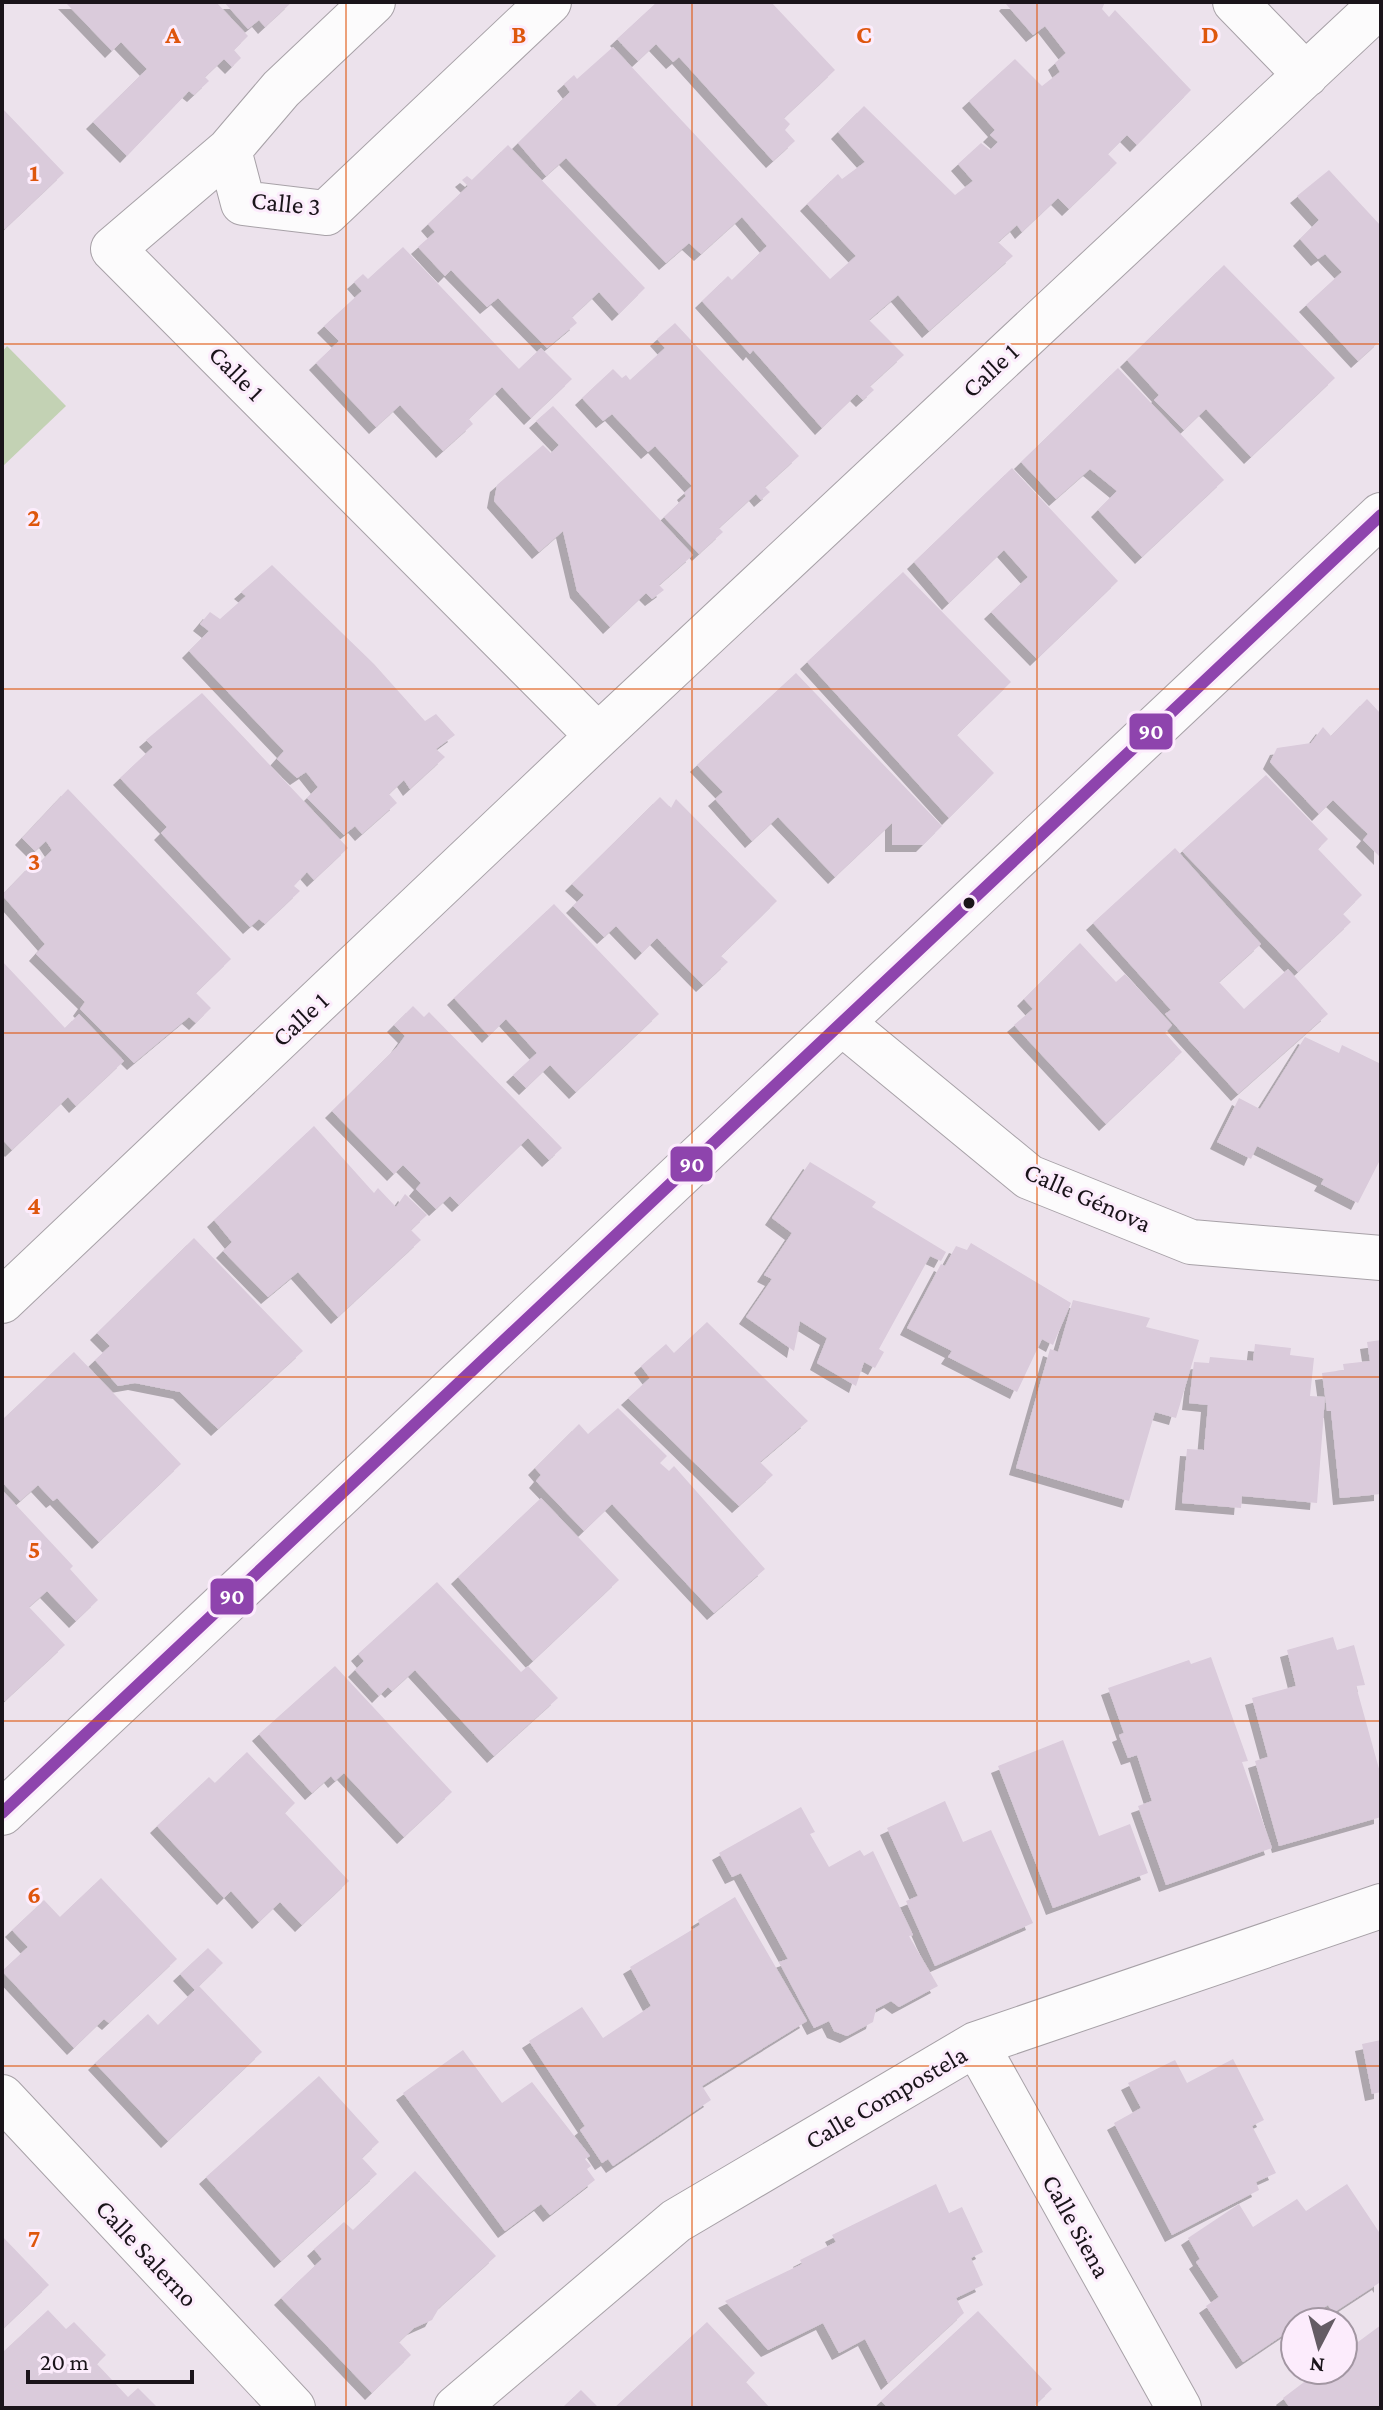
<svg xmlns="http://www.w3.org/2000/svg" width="1383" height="2410" viewBox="0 0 1383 2410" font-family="'Crimson Pro',serif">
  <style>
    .pitch { fill: #c3d2b4 }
    .building { fill: #dacbdb; filter: url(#shadow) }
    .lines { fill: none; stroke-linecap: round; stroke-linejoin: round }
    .minor-casing { stroke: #a7a1a7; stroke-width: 46 }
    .minor { stroke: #fcfbfc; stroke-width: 44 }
    .bus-1-casing { stroke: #fcecfc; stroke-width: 18 }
    .bus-1 { stroke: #8e44ad; stroke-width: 12 }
    .grid { fill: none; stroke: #de560d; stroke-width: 2; stroke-opacity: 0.55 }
    .bus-dot { fill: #1a141a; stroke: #fcecfc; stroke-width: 3 }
    .labels { text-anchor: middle; stroke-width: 6; stroke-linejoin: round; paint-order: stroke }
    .street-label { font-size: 26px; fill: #1a141a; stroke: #fcecfc }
    .grid-label { font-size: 26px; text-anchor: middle; font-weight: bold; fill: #de560d; stroke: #fcecfc; stroke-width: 6; stroke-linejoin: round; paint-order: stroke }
    .line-badge { stroke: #fcecfc; stroke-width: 3 }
    .badge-label { font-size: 22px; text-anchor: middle; font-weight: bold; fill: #fff }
  </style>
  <defs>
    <filter id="shadow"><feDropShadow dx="-7" dy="7" stdDeviation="0" flood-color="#0004"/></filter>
  </defs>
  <rect width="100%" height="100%" fill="#ece2ec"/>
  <path class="pitch" d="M 7,346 L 66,406 L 2,467 L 2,352 Z"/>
  <path class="building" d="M 65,2 L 216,2 L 248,36 L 234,50 L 241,58 L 232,67 L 224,59 L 205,77 L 209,81 L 194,95 L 189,91 L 127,156 L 93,122 L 147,69 L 121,42 L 112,51 Z
    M 224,2 L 292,2 L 265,27 L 259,20 L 248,29 Z
    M 657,2 L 771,2 L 835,70 L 784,118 L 790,124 L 785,130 L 795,141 L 773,161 L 679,57 L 673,62 L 656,44 L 638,61 L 617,39 Z
    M 1008,2 L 1105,2 L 1102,9 L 1109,17 L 1115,10 L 1191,90 L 1137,145 L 1127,135 L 1108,154 L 1117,163 L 1069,209 L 1058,198 L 1022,232 L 1017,225 L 998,242 L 1013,256 L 929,331 L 898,295 L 869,320 L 904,355 L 870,386 L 874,390 L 863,400 L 857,394 L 822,428 L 753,350 L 750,354 L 702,301 L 728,276 L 732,280 L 767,246 L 742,217 L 701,254 L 689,243 L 666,263 L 566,158 L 546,176 L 518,143 L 570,92 L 564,84 L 574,75 L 577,79 L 613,47 L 830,279 L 856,256 L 807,204 L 838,174 L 842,179 L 865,162 L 838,132 L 864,106 L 955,195 L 973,181 L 958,164 L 981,143 L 990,150 L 998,142 L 990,135 L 995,130 L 969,101 L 1015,59 L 1042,86 L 1060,72 L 1055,63 L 1066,53 L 1045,26 L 1033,35 L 1006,4 Z
    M 2,108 L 64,173 L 5,229 L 2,226 Z
    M 508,145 L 645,288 L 619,314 L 599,292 L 572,317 L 577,323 L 547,348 L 498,298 L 487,307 L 451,270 L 445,276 L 418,247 L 435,232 L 428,224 L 468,186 L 462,180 L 467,176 L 472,180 Z
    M 1329,170 L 1381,226 L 1381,340 L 1358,361 L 1306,305 L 1342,272 L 1325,254 L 1318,259 L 1300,239 L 1319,220 L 1297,196 Z
    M 403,247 L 519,369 L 541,348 L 572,379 L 531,418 L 502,387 L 469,419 L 473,424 L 443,451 L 400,405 L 376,427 L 316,363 L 339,341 L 324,326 L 362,291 L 354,282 L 363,274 L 368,279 Z
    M 1224,265 L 1335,378 L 1251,457 L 1206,409 L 1184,430 L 1154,400 L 1159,395 L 1127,360 Z
    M 675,323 L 799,456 L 765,487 L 770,492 L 761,500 L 756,494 L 719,528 L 723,532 L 699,554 L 664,517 L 686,496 L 684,493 L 692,486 L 655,446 L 648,452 L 612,414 L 603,421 L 582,398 L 613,369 L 622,378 L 626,375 L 630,380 L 665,348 L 657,339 Z
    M 1118,368 L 1224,480 L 1142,557 L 1098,510 L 1117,491 L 1090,469 L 1056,499 L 1021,462 Z
    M 553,406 L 693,555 L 659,585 L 664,590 L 652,599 L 646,593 L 610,627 L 577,591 L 563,531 L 539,552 L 494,501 L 497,485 L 543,445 L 551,453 L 559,445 L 536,421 Z
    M 1012,468 L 1118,581 L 1037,659 L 991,612 L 1028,577 L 1004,550 L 949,603 L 914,562 Z
    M 272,565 L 374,664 L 425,721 L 436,714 L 455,735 L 436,749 L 445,757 L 410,789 L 404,780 L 389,794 L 397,803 L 362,834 L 355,826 L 344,835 L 307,798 L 318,787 L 306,772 L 297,778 L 277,759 L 284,751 L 189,651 L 209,631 L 200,624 L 210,612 L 220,619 L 246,596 L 241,592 Z
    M 903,572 L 1011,682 L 957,735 L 994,773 L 949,818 L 807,662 Z
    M 796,673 L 942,826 L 923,845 L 892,845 L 892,823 L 835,877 L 778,817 L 752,841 L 715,799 L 723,792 L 697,765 Z
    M 202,693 L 348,848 L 314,880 L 307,872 L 294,886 L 300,891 L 265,924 L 259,919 L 250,927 L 161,833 L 167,827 L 120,778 L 153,747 L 146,740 Z
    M 1367,699 L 1381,714 L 1381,858 L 1363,840 L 1368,834 L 1333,800 L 1319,814 L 1270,762 L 1277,748 L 1311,743 L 1323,727 L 1331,736 Z
    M 1266,775 L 1328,839 L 1318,849 L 1362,895 L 1343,914 L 1351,922 L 1298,972 L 1182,851 Z
    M 68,789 L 231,959 L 196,993 L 211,1008 L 196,1023 L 189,1017 L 134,1063 L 80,1009 L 85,1002 L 36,954 L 45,944 L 2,895 L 32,864 L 35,868 L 52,850 L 46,841 L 35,851 L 22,838 Z
    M 660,797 L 671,808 L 676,799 L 777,901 L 721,956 L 728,962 L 703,985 L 657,938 L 642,953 L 616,926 L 604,937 L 573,906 L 584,895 L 572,884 Z
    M 1175,848 L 1261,944 L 1219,982 L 1244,1009 L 1288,969 L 1328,1014 L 1238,1094 L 1165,1014 L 1171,1010 L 1093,923 Z
    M 554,904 L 659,1014 L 576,1092 L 550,1065 L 526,1088 L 513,1075 L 537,1053 L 506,1019 L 489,1036 L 454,998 Z
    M 1080,943 L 1116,982 L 1125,974 L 1172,1025 L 1165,1033 L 1182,1052 L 1106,1124 L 1014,1025 L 1033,1009 L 1024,999 Z
    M 2,961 L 65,1028 L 79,1014 L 124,1061 L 76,1106 L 68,1097 L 12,1150 L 2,1139 Z
    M 413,1006 L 424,1017 L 429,1012 L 562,1148 L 549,1160 L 528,1138 L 459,1205 L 450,1196 L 436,1209 L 416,1189 L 421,1183 L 403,1165 L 394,1174 L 332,1111 L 397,1047 L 405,1036 L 394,1025 Z
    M 1305,1037 L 1339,1053 L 1342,1045 L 1381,1064 L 1381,1158 L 1358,1203 L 1321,1184 L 1324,1179 L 1257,1146 L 1251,1159 L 1217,1142 L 1239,1098 L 1260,1109 Z
    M 314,1126 L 374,1193 L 378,1188 L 396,1207 L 405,1194 L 427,1215 L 411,1230 L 421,1240 L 338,1317 L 298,1272 L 268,1297 L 223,1251 L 232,1242 L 214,1220 Z
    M 810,1162 L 876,1202 L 872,1207 L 946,1252 L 941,1261 L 930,1256 L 879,1349 L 884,1352 L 875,1368 L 864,1362 L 856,1386 L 817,1363 L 827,1338 L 800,1321 L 794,1351 L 746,1317 L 772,1279 L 764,1275 L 792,1233 L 772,1218 Z
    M 194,1238 L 303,1351 L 218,1429 L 180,1392 L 135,1383 L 118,1386 L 95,1360 L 110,1346 L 97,1333 Z
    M 971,1243 L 1071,1303 L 1053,1345 L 1042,1339 L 1017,1392 L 948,1357 L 952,1351 L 907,1328 L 941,1264 L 945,1266 L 956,1246 L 967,1250 Z
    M 1073,1300 L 1150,1318 L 1146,1327 L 1199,1340 L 1176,1418 L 1155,1412 L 1129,1501 L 1016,1468 L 1050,1349 L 1058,1352 Z
    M 707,1322 L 808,1421 L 760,1462 L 773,1475 L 739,1506 L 628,1398 L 650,1378 L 641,1366 L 666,1344 L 674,1353 Z
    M 1381,1340 L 1381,1494 L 1340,1498 L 1331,1411 L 1327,1411 L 1322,1373 L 1344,1370 L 1343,1364 L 1370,1361 L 1367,1342 Z
    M 1255,1344 L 1291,1348 L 1290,1355 L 1314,1358 L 1310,1396 L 1325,1397 L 1317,1503 L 1242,1496 L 1241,1508 L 1182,1503 L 1187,1449 L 1204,1450 L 1208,1405 L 1189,1403 L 1194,1362 L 1209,1363 L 1210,1357 L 1253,1361 Z
    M 74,1352 L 181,1464 L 99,1542 L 57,1498 L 53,1501 L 38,1485 L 20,1501 L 2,1482 L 2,1420 Z
    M 618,1408 L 667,1456 L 660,1463 L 669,1471 L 674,1466 L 765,1569 L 714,1613 L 612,1504 L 584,1531 L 536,1481 L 541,1475 L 535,1468 L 579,1424 L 588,1434 Z
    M 2,1490 L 73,1566 L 70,1569 L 98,1600 L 76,1621 L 47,1591 L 29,1607 L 65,1645 L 5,1701 L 2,1698 Z
    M 541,1498 L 619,1580 L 533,1661 L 458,1577 Z
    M 437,1582 L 521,1672 L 528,1666 L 558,1698 L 494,1756 L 415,1670 L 392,1691 L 388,1687 L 379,1696 L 355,1670 L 364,1661 L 358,1654 Z
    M 1333,1637 L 1337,1650 L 1354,1645 L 1365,1685 L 1356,1686 L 1381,1776 L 1381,1817 L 1279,1846 L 1255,1761 L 1268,1757 L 1252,1698 L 1296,1686 L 1287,1650 Z
    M 1211,1657 L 1248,1761 L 1242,1762 L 1272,1848 L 1166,1885 L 1138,1806 L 1152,1801 L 1137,1755 L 1128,1758 L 1119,1735 L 1124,1733 L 1108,1688 L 1189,1660 L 1191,1664 Z
    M 335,1666 L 452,1792 L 404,1837 L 344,1773 L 335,1781 L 331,1776 L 312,1793 L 259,1734 Z
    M 1063,1740 L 1099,1836 L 1130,1824 L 1148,1873 L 1053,1908 L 998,1766 Z
    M 247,1752 L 295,1803 L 285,1813 L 349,1881 L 302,1925 L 280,1902 L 259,1922 L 231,1891 L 224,1898 L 157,1826 L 209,1777 L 215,1783 Z
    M 945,1801 L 963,1842 L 991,1830 L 1033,1923 L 935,1966 L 906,1901 L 918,1896 L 887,1828 Z
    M 801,1807 L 815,1832 L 810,1834 L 829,1867 L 860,1850 L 864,1856 L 873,1851 L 913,1935 L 909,1936 L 938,1986 L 899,2007 L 891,2001 L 876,2009 L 873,2022 L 847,2036 L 834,2031 L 829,2021 L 814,2028 L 779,1962 L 788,1959 L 741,1873 L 732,1877 L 719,1853 Z
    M 101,1878 L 177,1959 L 109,2023 L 104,2019 L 74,2048 L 2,1971 L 28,1947 L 12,1930 L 44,1900 L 60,1917 Z
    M 735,1897 L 807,2021 L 702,2086 L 711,2100 L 613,2166 L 608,2159 L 602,2163 L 580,2130 L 585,2126 L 529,2041 L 582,2007 L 603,2038 L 651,2006 L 630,1967 L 700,1925 L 698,1920 Z
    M 208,1948 L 223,1963 L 199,1986 L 262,2052 L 168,2141 L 95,2063 L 148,2014 L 158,2025 L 195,1990 L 180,1974 Z
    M 1381,2040 L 1381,2092 L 1372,2094 L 1362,2044 Z
    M 463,2050 L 502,2103 L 532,2082 L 590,2156 L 585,2159 L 591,2166 L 587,2169 L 595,2180 L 550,2215 L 541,2204 L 505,2231 L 403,2093 Z
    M 1233,2059 L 1264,2120 L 1252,2126 L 1276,2173 L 1256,2182 L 1259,2190 L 1172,2235 L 1114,2123 L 1141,2108 L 1128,2083 L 1175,2060 L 1187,2083 Z
    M 319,2076 L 379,2142 L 362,2158 L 377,2174 L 281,2261 L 206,2177 Z
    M 415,2171 L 496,2256 L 439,2308 L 432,2320 L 414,2328 L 399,2342 L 411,2355 L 372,2393 L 281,2298 L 322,2259 L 314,2249 L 344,2222 L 353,2230 Z
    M 936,2184 L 949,2213 L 962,2207 L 983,2252 L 971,2258 L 983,2285 L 956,2298 L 964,2313 L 888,2383 L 865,2339 L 839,2353 L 823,2323 L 768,2350 L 725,2301 L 802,2264 L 800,2260 L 836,2242 L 832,2235 Z
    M 1347,2184 L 1381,2235 L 1381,2286 L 1379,2283 L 1333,2313 L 1328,2305 L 1302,2322 L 1295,2322 L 1295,2327 L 1243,2362 L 1206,2306 L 1219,2297 L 1196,2262 L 1200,2259 L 1188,2238 L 1239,2204 L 1253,2227 L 1297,2199 L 1306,2211 Z
    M 2,2236 L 49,2285 L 2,2330 Z
    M 48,2310 L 66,2329 L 74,2322 L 106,2355 L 97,2364 L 128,2397 L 138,2388 L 158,2408 L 2,2408 L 2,2353 Z
    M 978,2311 L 1052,2389 L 1032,2408 L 888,2408 L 881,2401 Z
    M 707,2322 L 755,2373 L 746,2382 L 770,2408 L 614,2408 Z
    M 1381,2325 L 1381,2408 L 1290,2408 L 1283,2398 L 1320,2370 L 1343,2370 L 1343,2353 Z
    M 581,2390 L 599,2408 L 562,2408 Z"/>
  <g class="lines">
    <defs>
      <path id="minor" d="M 373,2 L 281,89 L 229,150 L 113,249 L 598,736
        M 1235,2 L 1306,75
        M 229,150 L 243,203 L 326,213 L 549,2
        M 842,1023 L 1029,1177 L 1191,1242 L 1381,1258
        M 2,1301 L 598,736 L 1381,4
        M 2,1813 L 1381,515
        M 976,2044 L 1179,2408
        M 2,2097 L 293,2408
        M 456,2408 L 676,2221 L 976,2044 L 1381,1906"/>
    </defs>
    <use href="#minor" class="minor-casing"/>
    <use href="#minor" class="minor"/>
    <defs>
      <path id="bus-1" d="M 2,1813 L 1381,515"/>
    </defs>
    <use href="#bus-1" class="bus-1-casing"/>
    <use href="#bus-1" class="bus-1"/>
  </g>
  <path class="grid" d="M 346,2 L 346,2408M 692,2 L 692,2408M 1037,2 L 1037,2408M 2,344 L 1381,344M 2,689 L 1381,689M 2,1033 L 1381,1033M 2,1377 L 1381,1377M 2,1721 L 1381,1721M 2,2066 L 1381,2066"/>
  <circle class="bus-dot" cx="969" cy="903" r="7"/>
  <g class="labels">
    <g class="street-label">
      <text transform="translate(286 203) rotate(6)" y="9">Calle 3</text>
      <text transform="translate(990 370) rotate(-43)" y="9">Calle 1</text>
      <text transform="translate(237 373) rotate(45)" y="9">Calle 1</text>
      <text transform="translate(300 1019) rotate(-43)" y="9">Calle 1</text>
      <text transform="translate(1088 1197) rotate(24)" y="9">Calle Génova</text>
      <text transform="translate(886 2097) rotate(-30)" y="9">Calle Compostela</text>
      <text transform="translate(1077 2226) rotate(61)" y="9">Calle Siena</text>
      <text transform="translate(147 2253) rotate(47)" y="9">Calle Salerno</text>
    </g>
  </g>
  <g class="grid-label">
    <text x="173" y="43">A</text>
    <text x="519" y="43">B</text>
    <text x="864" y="43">C</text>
    <text x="1210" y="43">D</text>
    <text x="34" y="181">1</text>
    <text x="34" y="526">2</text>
    <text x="34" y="870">3</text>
    <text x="34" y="1214">4</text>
    <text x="34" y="1558">5</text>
    <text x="34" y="1903">6</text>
    <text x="34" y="2247">7</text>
  </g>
  <g class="line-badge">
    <rect x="1128" y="712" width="46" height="39" rx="8" fill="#8e44ad"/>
    <rect x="669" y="1145" width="45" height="38" rx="8" fill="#8e44ad"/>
    <rect x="209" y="1577" width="46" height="39" rx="8" fill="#8e44ad"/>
  </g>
  <g class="badge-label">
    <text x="1151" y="739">90</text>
    <text x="692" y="1172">90</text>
    <text x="232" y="1604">90</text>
  </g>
  <rect width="1383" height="2410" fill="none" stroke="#1a141a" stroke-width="8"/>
  <g transform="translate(1319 2346) rotate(186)"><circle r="38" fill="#fcecfc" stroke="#a296a2" stroke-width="2"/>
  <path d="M0-6L14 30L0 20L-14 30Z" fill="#645c64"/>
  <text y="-12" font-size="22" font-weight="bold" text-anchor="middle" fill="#1a141a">N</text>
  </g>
  <path d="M28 2370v12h164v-12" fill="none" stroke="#1a141a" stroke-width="4"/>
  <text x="40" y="2370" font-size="24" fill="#1a141a" stroke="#fcecfc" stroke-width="6" paint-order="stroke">20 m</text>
</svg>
